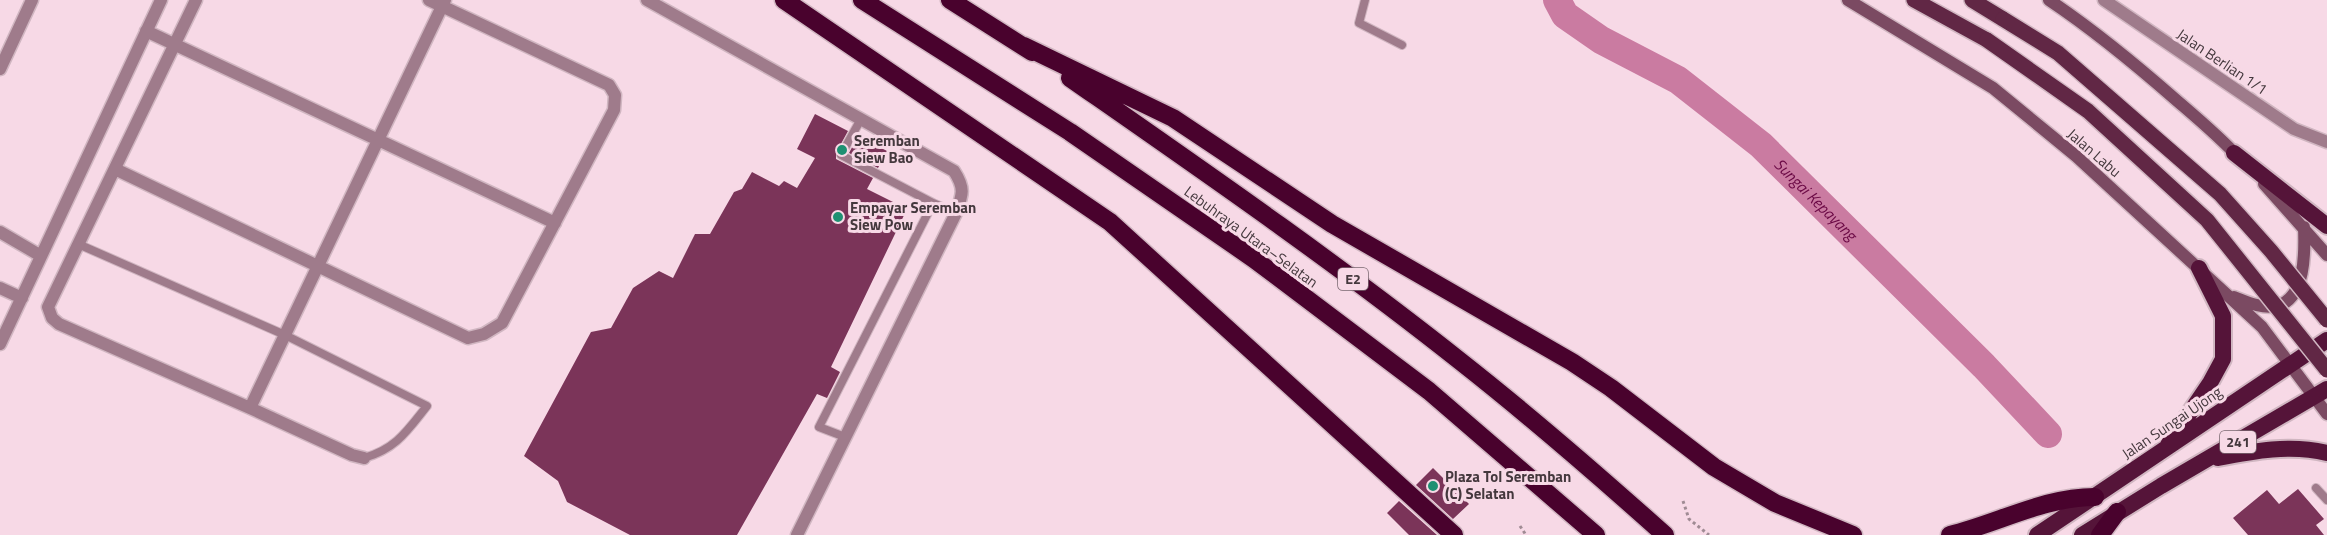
<svg xmlns="http://www.w3.org/2000/svg" width="2327" height="535" viewBox="0 0 2327 535" font-family="'Titillium Web',sans-serif">
  <style>
    .lines { fill: none; stroke-linecap: round; stroke-linejoin: round }
    .river { stroke: #ca7ba1; stroke-width: 28 }
    .building { fill: #7b3459 }
    .service-casing { stroke: #d0b6c1; stroke-width: 10 }
    .minor-casing { stroke: #d0b6c1; stroke-width: 15 }
    .secondary-casing { stroke: #d0b6c1; stroke-width: 15 }
    .primary-casing { stroke: #d0b6c1; stroke-width: 18 }
    .trunk-casing { stroke: #d0b6c1; stroke-width: 20 }
    .motorway-casing { stroke: #d0b6c1; stroke-width: 21 }
    .path { stroke: #a08b94; stroke-width: 3; stroke-dasharray: 3 3; stroke-linecap: butt }
    .service { stroke: #9f7b8b; stroke-width: 8 }
    .minor { stroke: #9f7b8b; stroke-width: 12 }
    .secondary { stroke: #7b4a62; stroke-width: 12 }
    .primary { stroke: #612745; stroke-width: 15 }
    .trunk { stroke: #551439; stroke-width: 16 }
    .motorway { stroke: #49022d; stroke-width: 18 }
    .primary-bridge-casing { stroke: #d0b6c1; stroke-width: 18; stroke-linecap: butt }
    .primary-bridge { stroke: #612745; stroke-width: 15 }
    .poi-dot { fill: #1e9072; stroke: #f7d9e6; stroke-width: 2 }
    .labels { text-anchor: middle; stroke-width: 6; stroke-linejoin: round; paint-order: stroke }
    .shield { fill: #f7d9e6; stroke: #7a6870; stroke-width: 1.5 }
    .shield-label { font-size: 14px; font-weight: bold; fill: #44383d }
    .street-label { font-size: 15px; fill: #44383d; stroke: #f7d9e6 }
    .poi-label { font-size: 15px; font-weight: bold; fill: #44383d; stroke: #f7d9e6; text-anchor: start }
    .water-label { font-size: 16px; font-style: italic; fill: #6b0945; stroke: #f7d9e6 }
  </style>
  <rect width="100%" height="100%" fill="#f7d9e6"/>
  <g class="lines">
    <path class="river" id="s1" d="M 1557,0 L 1565,15 L 1601,40 L 1678,80 L 1761,145 L 1984,366 L 2048,434"/>
  </g>
  <path class="building" d="M 815,114 L 848,131 L 836,153 L 836,159 L 873,178 L 867,189 L 907,209 L 831,367 L 840,372 L 827,398 L 817,394 L 737,535 L 630,535 L 567,502 L 558,481 L 524,456 L 591,332 L 611,328 L 633,288 L 659,271 L 673,278 L 695,234 L 710,234 L 734,192 L 742,189 L 752,172 L 779,186 L 784,181 L 797,188 L 815,158 L 797,149 Z
    M 858,136 L 887,151 L 878,168 L 849,153 Z
    M 1433,468 L 1469,504 L 1453,519 L 1416,485 Z
    M 2298,489 L 2324,519 L 2316,525 L 2324,535 L 2248,535 L 2233,518 L 2267,490 L 2279,504 Z
    M 1399,501 L 1437,535 L 1409,535 L 1387,513 Z"/>
  <g class="lines">
    <defs>
      <path id="service" d="M 1365,0 L 1359,23 L 1402,45
        M 861,119 L 841,155 L 933,203
        M 78,244 L 285,335 L 427,406 C 407,431 396,449 364,458
        M 845,437 L 819,427 L 933,203 L 956,213
        M 2316,488 L 2327,500"/>
      <path id="minor" d="M 196,0 L 48,307 L 52,318 L 59,324 L 250,408 L 352,455 L 364,458
        M 647,0 L 954,171 C 965,188 963,194 956,213 L 797,535
        M 2104,0 L 2294,129 L 2327,142
        M 146,31 L 555,223
        M 0,69 L 32,0
        M 115,169 L 468,338 L 484,334 L 502,323 L 614,110 L 615,95 L 609,85 L 429,0
        M 0,232 L 41,256
        M 0,288 L 22,298
        M 0,344 L 161,0
        M 250,408 L 445,0"/>
      <path id="secondary" d="M 1848,0 L 1993,88 L 2076,156 L 2262,327 L 2327,414
        M 2049,0 C 2094,30 2135,64 2175,99 C 2197,118 2220,137 2239,158
        M 2264,184 L 2327,255
        M 2234,297 C 2247,302 2262,309 2276,306 C 2306,300 2305,251 2304,227"/>
      <path id="primary" d="M 1914,0 L 1987,40
        M 1972,0 L 2003,19"/>
      <path id="trunk" d="M 2234,153 L 2327,226
        M 2168,445 L 2210,383 L 2223,359 L 2223,316 L 2199,268
        M 2218,458 C 2253,451 2291,444 2327,453
        M 2037,535 L 2327,340
        M 2082,535 L 2161,486 L 2327,389"/>
      <path id="motorway" d="M 784,0 L 1110,222 L 1454,535
        M 862,0 L 1070,132 L 1254,259 L 1429,391 L 1596,535
        M 950,0 L 1032,52
        M 1024,46 L 1173,118 L 1332,224 L 1572,362 L 1611,388 L 1714,467 L 1775,503 L 1853,535
        M 1070,78 C 1202,170 1334,261 1460,361 C 1530,416 1598,475 1665,535
        M 1950,535 C 1999,523 2044,497 2095,497
        M 2100,535 L 2117,512"/>
    </defs>
    <use href="#service" class="service-casing"/>
    <use href="#minor" class="minor-casing"/>
    <use href="#secondary" class="secondary-casing"/>
    <use href="#primary" class="primary-casing"/>
    <use href="#trunk" class="trunk-casing"/>
    <use href="#motorway" class="motorway-casing"/>
    <path class="path" d="M 1683,501 L 1689,519 L 1709,535
      M 1520,526 L 1526,535"/>
    <use href="#service" class="service"/>
    <use href="#minor" class="minor"/>
    <use href="#secondary" class="secondary"/>
    <use href="#primary" class="primary"/>
    <use href="#trunk" class="trunk"/>
    <use href="#motorway" class="motorway"/>
    <defs>
      <path id="primary-bridge" d="M 2003,19 L 2058,53 L 2220,194 L 2271,251 L 2327,320
        M 1987,40 L 2088,111 L 2207,220 L 2327,370"/>
    </defs>
    <use href="#primary-bridge" class="primary-bridge-casing"/>
    <use href="#primary-bridge" class="primary-bridge"/>
  </g>
  <g class="poi-dot">
    <circle cx="842" cy="150" r="6"/>
    <circle cx="838" cy="217" r="6"/>
    <circle cx="1433" cy="486" r="6"/>
  </g>
  <g class="labels">
    <g class="shield">
      <rect x="1338" y="268" width="30" height="22" rx="4.5"/>
      <rect x="2220" y="431" width="36" height="22" rx="4.5"/>
    </g>
    <g class="shield-label">
      <text x="1353" y="284">E2</text>
      <text x="2238" y="447">241</text>
    </g>
    <g class="street-label">
      <text transform="translate(2222 62) rotate(34)" y="5">Jalan Berlian 1/1</text>
      <text transform="translate(2094 153) rotate(41)" y="5">Jalan Labu</text>
      <text transform="translate(1251 237) rotate(36)" y="5">Lebuhraya Utara–Selatan</text>
      <text transform="translate(2172 423) rotate(-34)" y="5">Jalan Sungai Ujong</text>
    </g>
    <g class="poi-label">
      <text x="854" y="146">Seremban<tspan x="854" dy="17">Siew Bao</tspan></text>
      <text x="850" y="213">Empayar Seremban<tspan x="850" dy="17">Siew Pow</tspan></text>
      <text x="1445" y="482">Plaza Tol Seremban<tspan x="1445" dy="17">(C) Selatan</tspan></text>
    </g>
    <g class="water-label">
      <text dy="6" stroke="none"><textPath href="#s1" startOffset="330">Sungai Kepayang</textPath></text>
    </g>
  </g>
</svg>
